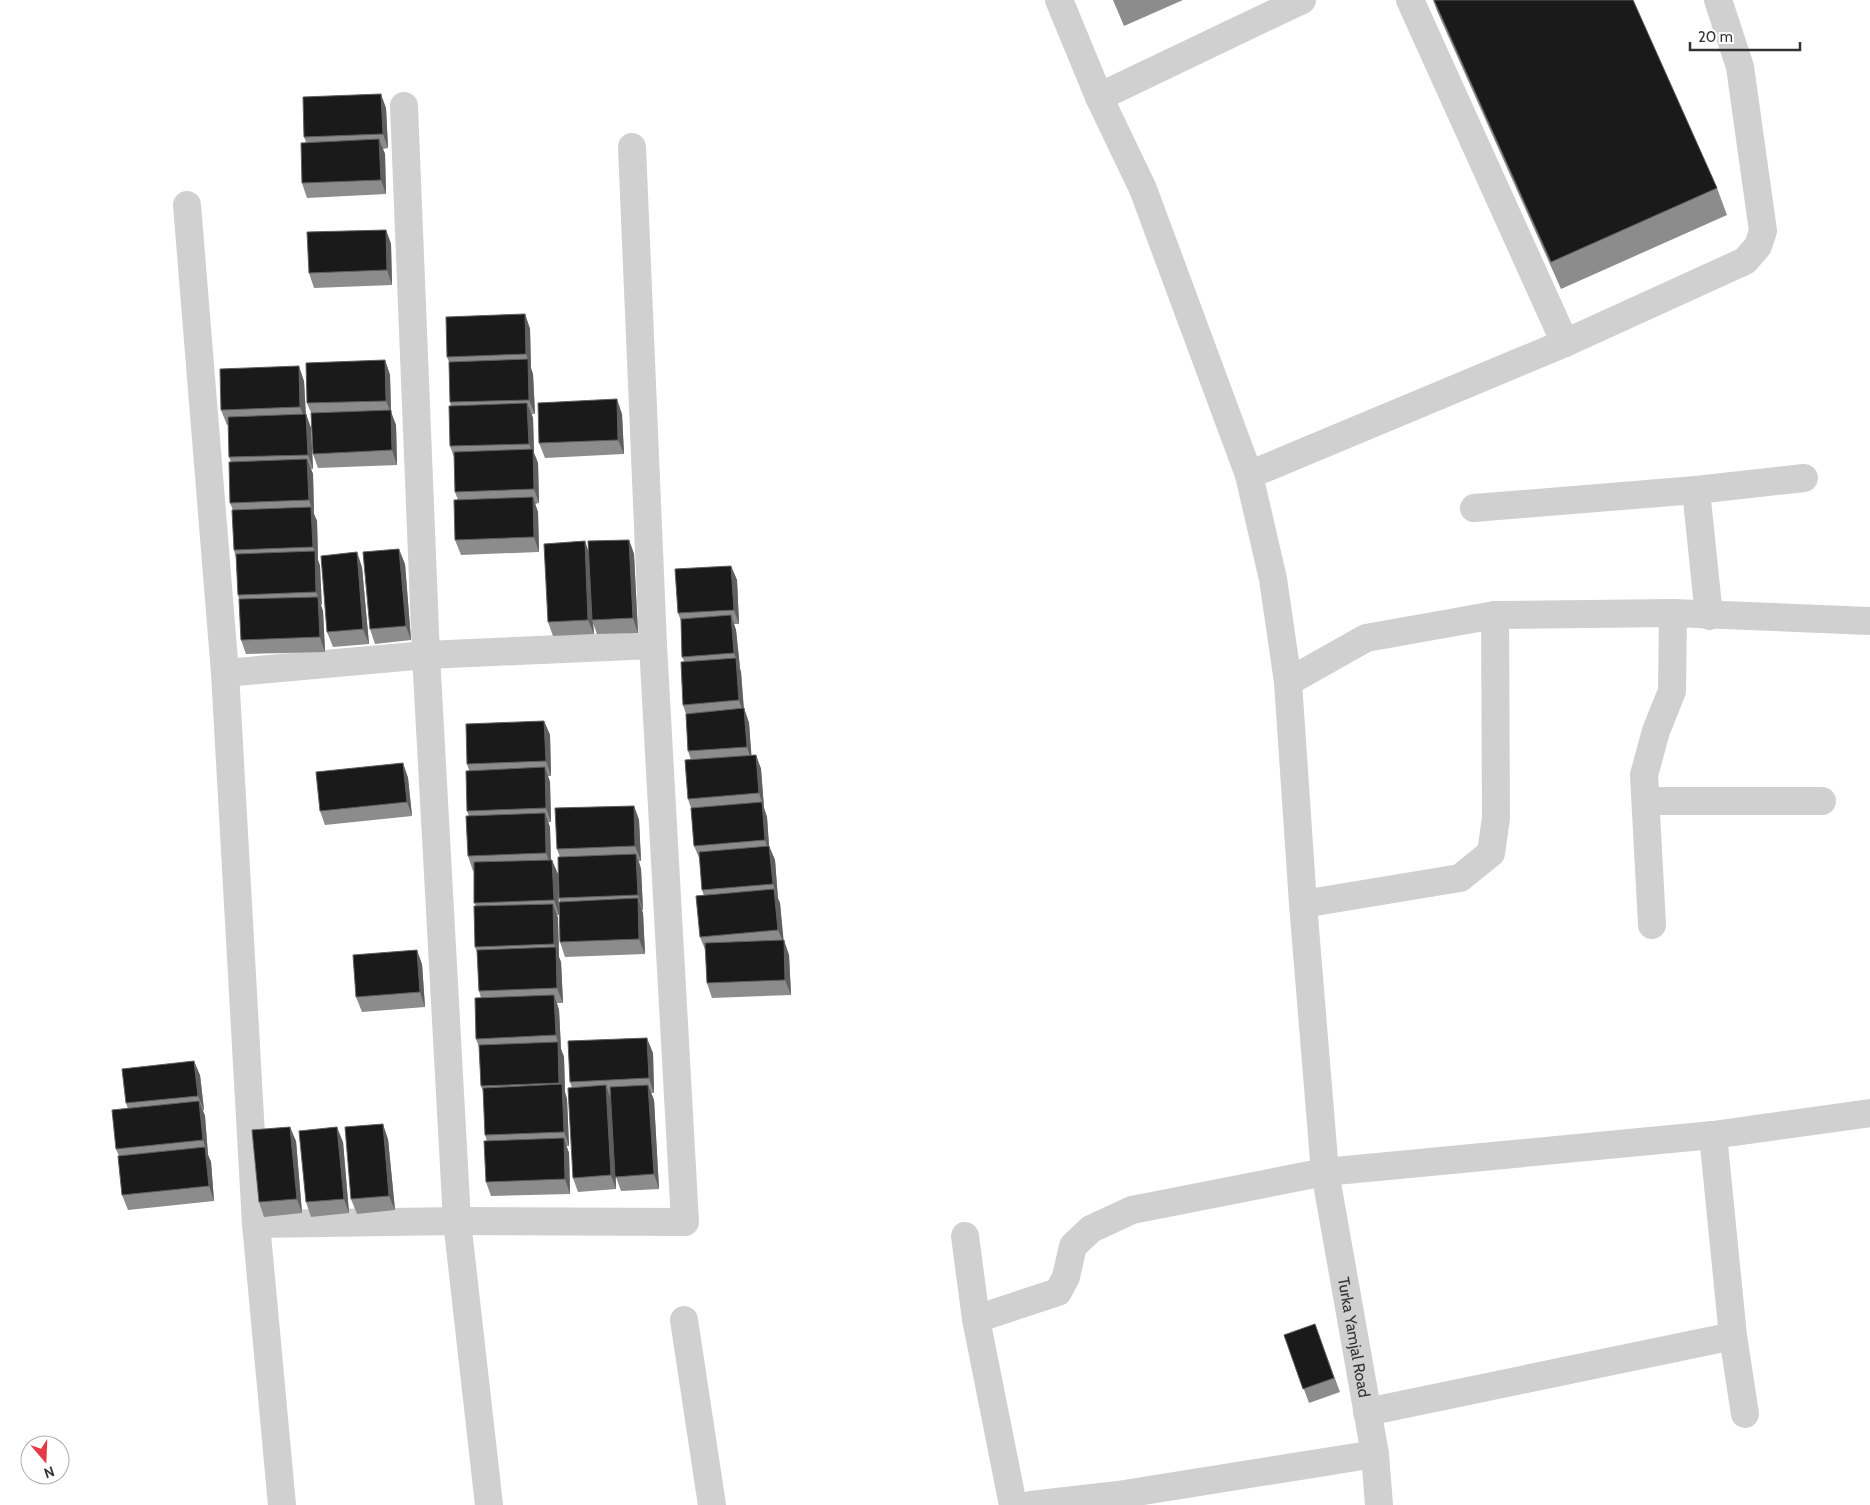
<svg xmlns="http://www.w3.org/2000/svg" width="1870" height="1505" viewBox="0 0 1870 1505" font-family="Cabin,sans-serif">
  <style>
    .lines { fill: none; stroke-linecap: round; stroke-linejoin: round }
    .minor { stroke: #d0d0d0; stroke-width: 28 }
    .wall { fill: #8c8c8c }
    .shaded-wall { fill: #5f5f5f }
    .building { fill: #1a1a1a; stroke: #5f5f5f }
    .labels { text-anchor: middle; stroke-width: 5; stroke-linejoin: round; paint-order: stroke }
    .street-label { font-size: 16px; fill: #333; stroke: #fff }
  </style>
  <rect width="100%" height="100%" fill="#fff"/>
  <g class="lines">
    <g class="minor">
      <path id="s1" d="M 1059,0 L 1099,97 L 1143,189 L 1249,475 L 1273,579 L 1288,682 L 1303,904 L 1325,1172 L 1375,1454 L 1379,1505"/>
      <path d="M 1099,97 L 1302,0"/>
      <path d="M 404,106 L 426,655 L 457,1221 L 489,1505"/>
      <path d="M 187,205 L 225,673 L 256,1224 L 282,1505"/>
      <path d="M 1565,343 L 1745,261 L 1758,246 L 1763,231 L 1740,67 L 1718,0"/>
      <path d="M 1249,475 L 1565,343 L 1410,0"/>
      <path d="M 1696,490 L 1709,616"/>
      <path d="M 1474,508 L 1696,490 L 1804,478"/>
      <path d="M 225,673 L 426,655 L 653,645"/>
      <path d="M 1288,682 L 1366,638 L 1495,615 L 1673,613 L 1870,621"/>
      <path d="M 1646,801 L 1822,801"/>
      <path d="M 1303,904 L 1460,878 L 1491,853 L 1496,818 L 1495,615"/>
      <path d="M 1652,925 L 1644,775 L 1656,731 L 1672,691 L 1673,613"/>
      <path d="M 1713,1135 L 1733,1336 L 1745,1414"/>
      <path d="M 256,1224 L 457,1221 L 685,1222 L 653,645 L 632,147"/>
      <path d="M 965,1236 L 976,1319 L 1013,1505"/>
      <path d="M 976,1319 L 1058,1292 L 1066,1277 L 1073,1246 L 1091,1229 L 1132,1210 L 1325,1172 L 1713,1135 L 1870,1113"/>
      <path d="M 684,1320 L 712,1505"/>
      <path d="M 1367,1412 L 1733,1336"/>
      <path d="M 1031,1505 L 1118,1495 L 1375,1454"/>
    </g>
  </g>
  <path class="wall" d="M 1113,0 L 1183,0 L 1124,26 Z
    M 1433,0 L 1633,0 L 1717,188 L 1727,215 L 1561,289 L 1437,11 Z
    M 386,108 L 388,148 L 383,149 L 385,154 L 386,194 L 307,198 L 302,183 L 306,142 L 304,137 Z
    M 386,230 L 391,244 L 392,285 L 314,288 L 309,273 Z
    M 525,314 L 530,329 L 531,369 L 533,374 L 535,414 L 532,414 L 533,418 L 534,453 L 538,463 L 539,503 L 535,504 L 538,512 L 539,552 L 461,555 L 455,540 L 458,500 L 455,492 L 454,457 L 450,446 L 451,406 L 450,402 L 449,362 L 447,357 Z
    M 385,360 L 390,375 L 391,412 L 396,425 L 397,465 L 318,468 L 313,454 L 312,415 L 307,403 Z
    M 304,381 L 306,414 L 311,428 L 313,469 L 311,469 L 313,474 L 314,514 L 317,521 L 318,560 L 320,566 L 321,606 L 323,611 L 325,652 L 246,654 L 241,640 L 239,599 L 238,595 L 236,558 L 234,550 L 233,510 L 230,503 L 231,462 L 229,457 L 228,425 L 227,425 L 221,410 Z
    M 622,414 L 624,454 L 545,458 L 539,443 Z
    M 629,540 L 634,554 L 638,633 L 597,634 L 593,623 L 594,634 L 553,636 L 548,622 Z
    M 405,564 L 411,640 L 375,644 L 370,629 Z
    M 731,566 L 737,580 L 739,624 L 734,624 L 736,630 L 740,668 L 741,672 L 744,708 L 749,723 L 751,755 L 756,755 L 761,769 L 764,808 L 767,817 L 769,846 L 775,860 L 778,899 L 780,903 L 783,940 L 789,955 L 791,995 L 712,998 L 707,983 L 706,952 L 700,937 L 704,896 L 702,890 L 700,860 L 694,846 L 691,808 L 688,799 L 691,760 L 688,751 L 686,714 L 683,705 L 684,661 L 682,657 L 681,621 L 678,613 Z
    M 362,567 L 369,644 L 333,647 L 327,632 Z
    M 544,721 L 550,735 L 551,776 L 548,776 L 550,782 L 551,822 L 548,822 L 550,827 L 551,860 L 558,874 L 559,915 L 557,915 L 558,918 L 559,957 L 561,962 L 563,1003 L 557,1003 L 559,1010 L 561,1049 L 564,1057 L 565,1092 L 567,1099 L 569,1146 L 566,1146 L 569,1153 L 570,1194 L 491,1196 L 486,1182 L 487,1141 L 485,1135 L 483,1091 L 481,1086 L 479,1047 L 476,1039 L 481,998 L 479,991 L 477,952 L 475,947 L 476,906 L 474,903 L 474,871 L 473,871 L 468,856 L 469,816 L 467,811 L 469,770 L 467,764 Z
    M 403,763 L 408,778 L 412,816 L 325,825 L 320,811 Z
    M 634,806 L 639,820 L 641,861 L 639,861 L 641,869 L 643,910 L 642,910 L 643,913 L 645,954 L 565,957 L 560,942 L 560,902 L 559,898 L 560,857 L 557,849 Z
    M 422,964 L 425,1007 L 362,1012 L 356,997 Z
    M 653,1053 L 654,1093 L 651,1093 L 654,1100 L 659,1189 L 621,1191 L 616,1177 L 616,1189 L 578,1192 L 573,1178 L 572,1088 L 570,1082 Z
    M 200,1075 L 204,1110 L 203,1110 L 205,1116 L 208,1155 L 211,1162 L 214,1201 L 128,1210 L 122,1195 L 119,1156 L 116,1149 L 128,1109 L 126,1103 Z
    M 388,1139 L 395,1210 L 357,1214 L 351,1199 Z
    M 296,1141 L 302,1213 L 264,1217 L 259,1202 Z
    M 343,1142 L 349,1213 L 311,1217 L 306,1202 Z
    M 1315,1324 L 1340,1392 L 1309,1403 L 1284,1335 Z"/>
  <path class="shaded-wall" d="M 381,94 L 386,108 L 388,148 L 383,134 Z
    M 379,139 L 385,154 L 386,194 L 381,180 Z
    M 386,230 L 391,244 L 392,285 L 387,270 Z
    M 525,314 L 530,329 L 531,369 L 526,354 Z
    M 528,359 L 533,374 L 535,414 L 529,400 Z
    M 385,360 L 390,375 L 391,412 L 396,425 L 397,465 L 392,450 L 391,413 L 386,401 Z
    M 299,366 L 304,381 L 306,421 L 300,407 Z
    M 617,399 L 622,414 L 624,454 L 618,440 Z
    M 527,403 L 533,418 L 534,453 L 538,463 L 539,503 L 534,489 L 533,454 L 529,444 Z
    M 306,414 L 311,428 L 313,469 L 308,455 Z
    M 307,459 L 313,474 L 314,514 L 309,500 Z
    M 533,497 L 538,512 L 539,552 L 534,537 Z
    M 311,507 L 317,521 L 318,560 L 320,566 L 322,606 L 316,592 L 315,553 L 313,547 Z
    M 629,540 L 634,554 L 638,633 L 633,618 Z
    M 585,541 L 590,556 L 592,620 L 593,623 L 594,634 L 588,620 Z
    M 399,549 L 405,564 L 411,640 L 406,626 Z
    M 357,552 L 362,567 L 369,644 L 363,629 Z
    M 731,566 L 737,580 L 739,624 L 734,610 Z
    M 318,597 L 323,611 L 325,652 L 320,637 Z
    M 731,615 L 736,630 L 740,668 L 734,653 Z
    M 736,658 L 741,672 L 744,715 L 739,700 Z
    M 744,708 L 749,723 L 752,762 L 747,747 Z
    M 544,721 L 550,735 L 551,776 L 546,761 Z
    M 756,755 L 761,769 L 764,808 L 759,793 Z
    M 403,763 L 408,778 L 412,816 L 407,802 Z
    M 545,767 L 550,782 L 551,822 L 546,808 Z
    M 762,802 L 767,817 L 769,846 L 775,860 L 778,899 L 773,884 L 770,854 L 765,840 Z
    M 634,806 L 639,820 L 641,861 L 635,846 Z
    M 545,813 L 550,827 L 551,867 L 546,853 Z
    M 636,854 L 641,869 L 643,910 L 638,895 Z
    M 552,860 L 558,874 L 559,915 L 554,900 Z
    M 774,889 L 780,903 L 784,944 L 778,930 Z
    M 638,898 L 643,913 L 645,954 L 639,939 Z
    M 553,904 L 558,918 L 559,957 L 561,962 L 563,1003 L 557,988 L 556,949 L 554,944 Z
    M 784,940 L 789,955 L 791,995 L 785,980 Z
    M 417,950 L 422,964 L 425,1007 L 420,992 Z
    M 554,995 L 559,1010 L 561,1049 L 564,1057 L 565,1092 L 567,1099 L 569,1146 L 564,1132 L 562,1090 L 559,1083 L 558,1044 L 556,1035 Z
    M 647,1038 L 653,1053 L 654,1093 L 649,1078 Z
    M 194,1061 L 200,1075 L 204,1110 L 198,1096 Z
    M 606,1085 L 611,1100 L 616,1189 L 611,1175 Z
    M 648,1085 L 654,1100 L 659,1189 L 654,1174 Z
    M 199,1101 L 205,1116 L 208,1155 L 203,1140 Z
    M 383,1124 L 388,1139 L 395,1210 L 389,1196 Z
    M 290,1127 L 296,1141 L 302,1213 L 297,1199 Z
    M 337,1127 L 343,1142 L 349,1213 L 344,1199 Z
    M 564,1138 L 569,1153 L 570,1194 L 565,1179 Z
    M 205,1147 L 211,1162 L 214,1201 L 209,1186 Z"/>
  <path class="building" d="M 1434,0 L 1633,0 L 1717,188 L 1551,262 Z
    M 381,94 L 383,134 L 304,137 L 303,97 Z
    M 379,139 L 381,180 L 302,183 L 301,143 Z
    M 386,230 L 387,270 L 309,273 L 307,232 Z
    M 525,314 L 526,354 L 447,357 L 446,317 Z
    M 528,359 L 529,400 L 450,402 L 449,362 Z
    M 385,360 L 386,401 L 307,403 L 306,363 Z
    M 299,366 L 300,407 L 221,410 L 220,369 Z
    M 617,399 L 618,440 L 539,443 L 538,403 Z
    M 527,403 L 529,444 L 450,446 L 449,406 Z
    M 391,410 L 392,450 L 313,454 L 311,413 Z
    M 306,414 L 308,455 L 229,457 L 228,417 Z
    M 533,449 L 534,489 L 455,492 L 454,452 Z
    M 307,459 L 309,500 L 230,503 L 229,462 Z
    M 533,497 L 534,537 L 455,540 L 454,500 Z
    M 311,507 L 313,547 L 234,550 L 232,510 Z
    M 629,540 L 633,618 L 592,620 L 588,541 Z
    M 585,541 L 588,620 L 548,622 L 544,544 Z
    M 399,549 L 406,626 L 370,629 L 363,552 Z
    M 315,551 L 316,592 L 238,595 L 236,554 Z
    M 357,552 L 363,629 L 327,632 L 321,556 Z
    M 731,566 L 734,610 L 678,613 L 675,569 Z
    M 318,597 L 320,637 L 241,640 L 239,599 Z
    M 731,615 L 734,653 L 682,657 L 681,619 Z
    M 736,658 L 739,700 L 683,705 L 681,662 Z
    M 744,708 L 747,747 L 688,751 L 686,714 Z
    M 544,721 L 546,761 L 467,764 L 466,724 Z
    M 756,755 L 759,793 L 688,799 L 685,760 Z
    M 403,763 L 407,802 L 320,811 L 316,772 Z
    M 545,767 L 546,808 L 467,811 L 466,771 Z
    M 762,802 L 765,840 L 694,846 L 691,808 Z
    M 634,806 L 635,846 L 557,849 L 555,808 Z
    M 545,813 L 546,853 L 468,856 L 466,816 Z
    M 769,846 L 773,884 L 702,890 L 699,852 Z
    M 636,854 L 638,895 L 559,898 L 558,857 Z
    M 552,860 L 554,900 L 474,903 L 474,862 Z
    M 774,889 L 778,930 L 700,937 L 696,896 Z
    M 638,898 L 639,939 L 560,942 L 559,902 Z
    M 553,904 L 554,944 L 475,947 L 474,906 Z
    M 784,940 L 785,980 L 707,983 L 705,943 Z
    M 556,947 L 557,988 L 479,991 L 477,950 Z
    M 417,950 L 420,992 L 356,997 L 353,955 Z
    M 554,995 L 556,1035 L 476,1039 L 475,998 Z
    M 647,1038 L 649,1078 L 570,1082 L 568,1041 Z
    M 558,1042 L 559,1083 L 481,1086 L 479,1045 Z
    M 194,1061 L 198,1096 L 126,1103 L 122,1069 Z
    M 562,1084 L 564,1132 L 485,1135 L 483,1088 Z
    M 606,1085 L 611,1175 L 573,1178 L 568,1088 Z
    M 648,1085 L 654,1174 L 615,1177 L 610,1087 Z
    M 199,1101 L 203,1140 L 116,1149 L 112,1110 Z
    M 383,1124 L 389,1196 L 351,1199 L 345,1127 Z
    M 290,1127 L 297,1199 L 259,1202 L 252,1130 Z
    M 337,1127 L 344,1199 L 306,1202 L 299,1131 Z
    M 564,1138 L 565,1179 L 486,1182 L 484,1141 Z
    M 205,1147 L 209,1186 L 122,1195 L 118,1156 Z
    M 1315,1324 L 1334,1378 L 1303,1389 L 1284,1335 Z"/>
  <g class="labels">
    <g class="street-label">
      <text dy="6" stroke="none"><textPath href="#s1" startOffset="1382">Turka Yamjal Road</textPath></text>
    </g>
  </g>
  <g transform="translate(45 1460) rotate(161)"><circle r="24" fill="#ffffff" stroke="#adadad"/>
  <path d="M0-4L9 19L0 12L-9 19Z" fill="#e63946"/>
  <text y="-8" font-size="14" font-weight="bold" text-anchor="middle" fill="#333333">N</text>
  </g>
  <path d="M1690 42v8h110v-8" fill="none" stroke="#333333" stroke-width="2.5"/>
  <text x="1698" y="42" font-size="15" fill="#333333" stroke="#ffffff" stroke-width="4" paint-order="stroke">20 m</text>
</svg>
